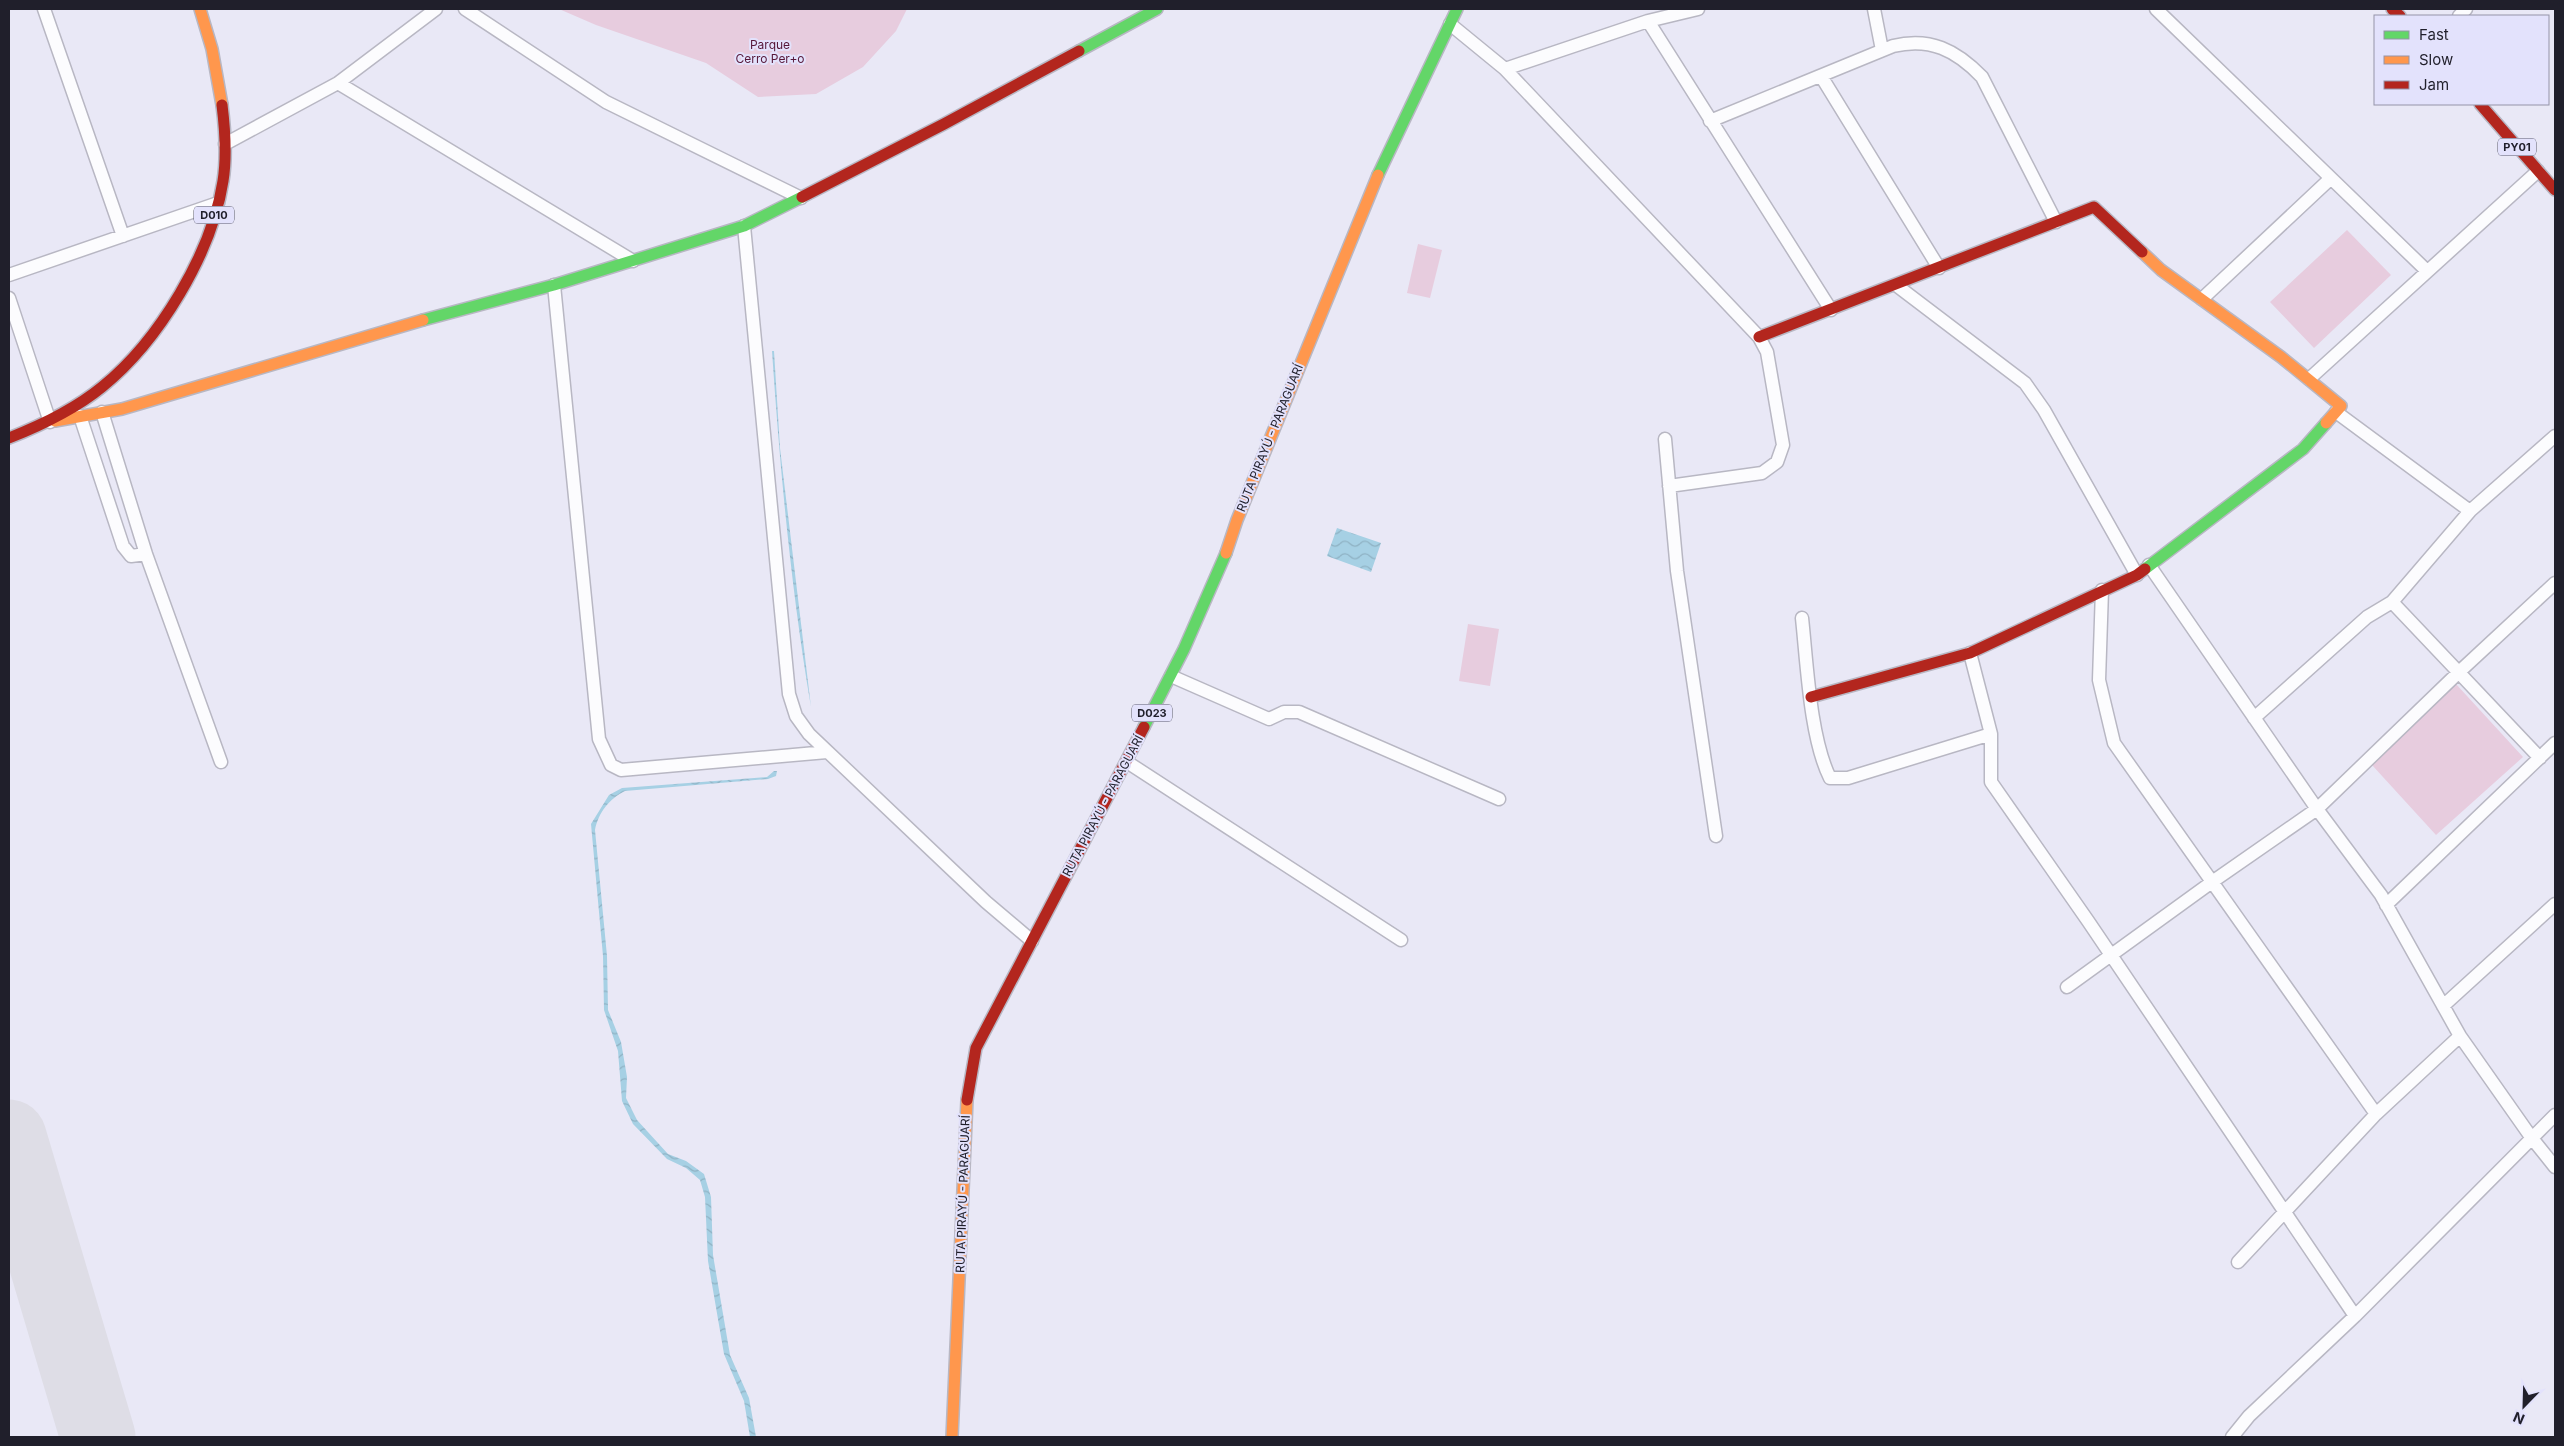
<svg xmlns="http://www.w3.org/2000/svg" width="2564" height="1446" viewBox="0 0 2564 1446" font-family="Inter,sans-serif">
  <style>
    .green { fill: #e7ccde }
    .water { fill: url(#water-waves) }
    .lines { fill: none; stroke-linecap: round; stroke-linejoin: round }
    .runway { stroke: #dedde6; stroke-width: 75 }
    .street-casing { stroke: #b8b7c3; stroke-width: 15 }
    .fast-casing { stroke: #b8b7c3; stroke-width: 14 }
    .slow-casing { stroke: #b8b7c3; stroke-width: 14 }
    .jam-casing { stroke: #b8b7c3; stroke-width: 14 }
    .street { stroke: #fcfcfe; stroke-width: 12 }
    .fast { stroke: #63d668; stroke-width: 11 }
    .slow { stroke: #ff974d; stroke-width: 11 }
    .jam { stroke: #b3261e; stroke-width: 11 }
    .labels { text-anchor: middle; stroke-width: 4; stroke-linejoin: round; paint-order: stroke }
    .shield { fill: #e3e2fc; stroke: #5a5a6a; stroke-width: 1 }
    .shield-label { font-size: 11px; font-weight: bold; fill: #201f2b }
    .park-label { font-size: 12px; fill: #561739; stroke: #e3e2fc }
    .street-label { font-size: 12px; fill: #201f2b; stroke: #e3e2fc }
  </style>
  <defs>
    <pattern id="water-waves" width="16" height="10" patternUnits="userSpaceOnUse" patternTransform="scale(1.25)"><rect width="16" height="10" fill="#a6d0e4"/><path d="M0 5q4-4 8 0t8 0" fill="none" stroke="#8fb2c4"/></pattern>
  </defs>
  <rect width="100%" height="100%" fill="#e9e8f6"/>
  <path class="green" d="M 559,9 L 907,9 L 896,31 L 863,67 L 816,94 L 758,97 L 706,63 L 596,25 Z
    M 2347,230 L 2391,275 L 2314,348 L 2270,302 Z
    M 1418,244 L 1442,250 L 1430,298 L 1407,293 Z
    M 1468,624 L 1499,629 L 1490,686 L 1459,681 Z
    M 2456,684 L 2523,757 L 2436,835 L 2372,765 Z"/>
  <path class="water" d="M 772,351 L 774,351 L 780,448 L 811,707 C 791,589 780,470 772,351 Z
    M 1337,528 L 1381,543 L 1371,572 L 1327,556 Z
    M 774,771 L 777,771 L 776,776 L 768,779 L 625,791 C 610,798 598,813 595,830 L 607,956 L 608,1010 L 621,1042 L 627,1077 L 626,1098 L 637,1120 L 668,1154 L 686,1161 L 704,1174 L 711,1197 L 713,1255 L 730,1355 L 749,1398 L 756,1437 L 750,1437 L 744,1401 L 724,1354 L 708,1261 L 705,1197 L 700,1180 L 686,1168 L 667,1159 L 633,1124 L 622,1101 L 618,1051 L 604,1010 L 603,956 L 591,824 L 609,795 L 622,788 L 767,777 Z"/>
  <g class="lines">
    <path class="runway" d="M 9,1137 L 98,1437"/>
    <defs>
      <path id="street" d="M 44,9 L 123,236
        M 465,9 L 606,102 L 801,198
        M 1874,9 L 1882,50
        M 2156,9 L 2427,271
        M 2459,16 L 2466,9
        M 1648,21 L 1831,310
        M 1450,24 L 1505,69 L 1759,337 L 1767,352 L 1783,445 L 1777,462 L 1762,473 L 1669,486
        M 1505,69 L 1648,21 L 1698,9
        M 1821,76 L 1939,268
        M 338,83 L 633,261
        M 1710,121 L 1893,46 C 1930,37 1956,50 1982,77 L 2056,222
        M 225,144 L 338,83 L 436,9
        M 744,226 L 789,694 L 796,716 L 809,734 L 986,902 L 1032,941
        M 9,275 L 218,203
        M 554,285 L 599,739 L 611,765 L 621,770 L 827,752
        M 1896,285 L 2025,383 L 2044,410 L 2137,575
        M 9,298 L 50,422
        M 2202,299 L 2330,179
        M 2309,379 L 2538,171
        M 102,412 L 146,554 L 221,762
        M 2336,412 L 2470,511
        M 80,416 L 123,546 L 131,556 L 146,554
        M 1665,439 L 1677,571 L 1716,836
        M 2149,565 L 2317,809 L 2381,895 L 2460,1036 L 2531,1137 L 2555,1167
        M 2102,590 L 2099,680 L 2114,743 L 2376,1114
        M 2392,602 L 2540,758
        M 1802,618 C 1807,664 1810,738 1830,778 L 1848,778 L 1991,734
        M 1970,653 L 1991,734 L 1991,782 L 2088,921 L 2355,1316
        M 1171,676 L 1269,719 L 1284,712 L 1299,712 L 1499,799
        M 2254,718 L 2367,617 L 2392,602 L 2470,511 L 2555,436
        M 1127,762 L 1401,940
        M 2386,905 L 2555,743
        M 2067,987 L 2212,882 L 2317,809 L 2459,672 L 2555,583
        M 2443,1006 L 2555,904
        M 2238,1262 L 2376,1114 L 2460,1036
        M 2232,1437 L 2249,1416 L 2355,1316 L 2555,1115"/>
      <path id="fast" d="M 1079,51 L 1157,9
        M 1378,175 L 1457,9
        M 423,320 L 554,285 L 744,226 L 802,197
        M 2145,569 L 2303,449 L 2326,423
        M 1144,727 L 1184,649 L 1226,553"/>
      <path id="slow" d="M 200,9 L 212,49 L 222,105
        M 2142,252 L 2161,270 L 2281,357 L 2341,406 L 2326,423
        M 55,421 L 122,409 L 423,320
        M 1226,553 L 1237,520 L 1378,175
        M 952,1437 L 967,1100"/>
      <path id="jam" d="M 2392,9 L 2400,16
        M 2480,104 L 2555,190
        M 802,197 L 944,124 L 1079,51
        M 1759,337 L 2094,207 L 2142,252
        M 9,438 C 42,425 74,410 102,387 C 159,341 212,253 223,181 C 227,156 225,129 222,105
        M 1811,697 L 1970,653 L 2137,575 L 2145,569
        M 967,1100 L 976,1048 L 1144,727"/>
    </defs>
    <use href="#street" class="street-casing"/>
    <use href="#fast" class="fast-casing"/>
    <use href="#slow" class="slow-casing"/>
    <use href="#jam" class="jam-casing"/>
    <use href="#street" class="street"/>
    <use href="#fast" class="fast"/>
    <use href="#slow" class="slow"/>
    <use href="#jam" class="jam"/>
  </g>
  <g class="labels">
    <g class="shield">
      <rect x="2498" y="138.5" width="38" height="17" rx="4"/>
      <rect x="194" y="206.5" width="40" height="17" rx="4"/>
      <rect x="1132" y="704.5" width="40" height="17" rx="4"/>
    </g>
    <g class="shield-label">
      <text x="2517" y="151">PY01</text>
      <text x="214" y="219">D010</text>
      <text x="1152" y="717">D023</text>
    </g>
    <g class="park-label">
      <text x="770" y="49">Parque<tspan x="770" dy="14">Cerro Per+o</tspan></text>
    </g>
    <g class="street-label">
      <text transform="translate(1270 438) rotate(-68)" y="4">RUTA PIRAYÚ - PARAGUARÍ</text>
      <text transform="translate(1103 806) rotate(-62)" y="4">RUTA PIRAYÚ - PARAGUARÍ</text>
      <text transform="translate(963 1194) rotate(-88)" y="4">RUTA PIRAYÚ - PARAGUARÍ</text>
    </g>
  </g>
  <rect width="2564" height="1446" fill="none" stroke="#201f2b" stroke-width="20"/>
  <rect x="2374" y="15" width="175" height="90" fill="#e3e2fc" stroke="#9594a8"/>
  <rect x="2384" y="31" width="25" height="8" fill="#63d668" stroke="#9594a8"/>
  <text x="2419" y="40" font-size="15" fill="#201f2b">Fast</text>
  <rect x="2384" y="56" width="25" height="8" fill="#ff974d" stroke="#9594a8"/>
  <text x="2419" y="65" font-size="15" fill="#201f2b">Slow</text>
  <rect x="2384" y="81" width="25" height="8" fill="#b3261e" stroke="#9594a8"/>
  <text x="2419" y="90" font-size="15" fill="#201f2b">Jam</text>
  <g transform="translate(2524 1406) rotate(203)" stroke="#e3e2fc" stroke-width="4" paint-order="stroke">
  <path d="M0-4L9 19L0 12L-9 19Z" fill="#201f2b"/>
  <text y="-8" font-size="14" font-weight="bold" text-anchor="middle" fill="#201f2b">N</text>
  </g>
</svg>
